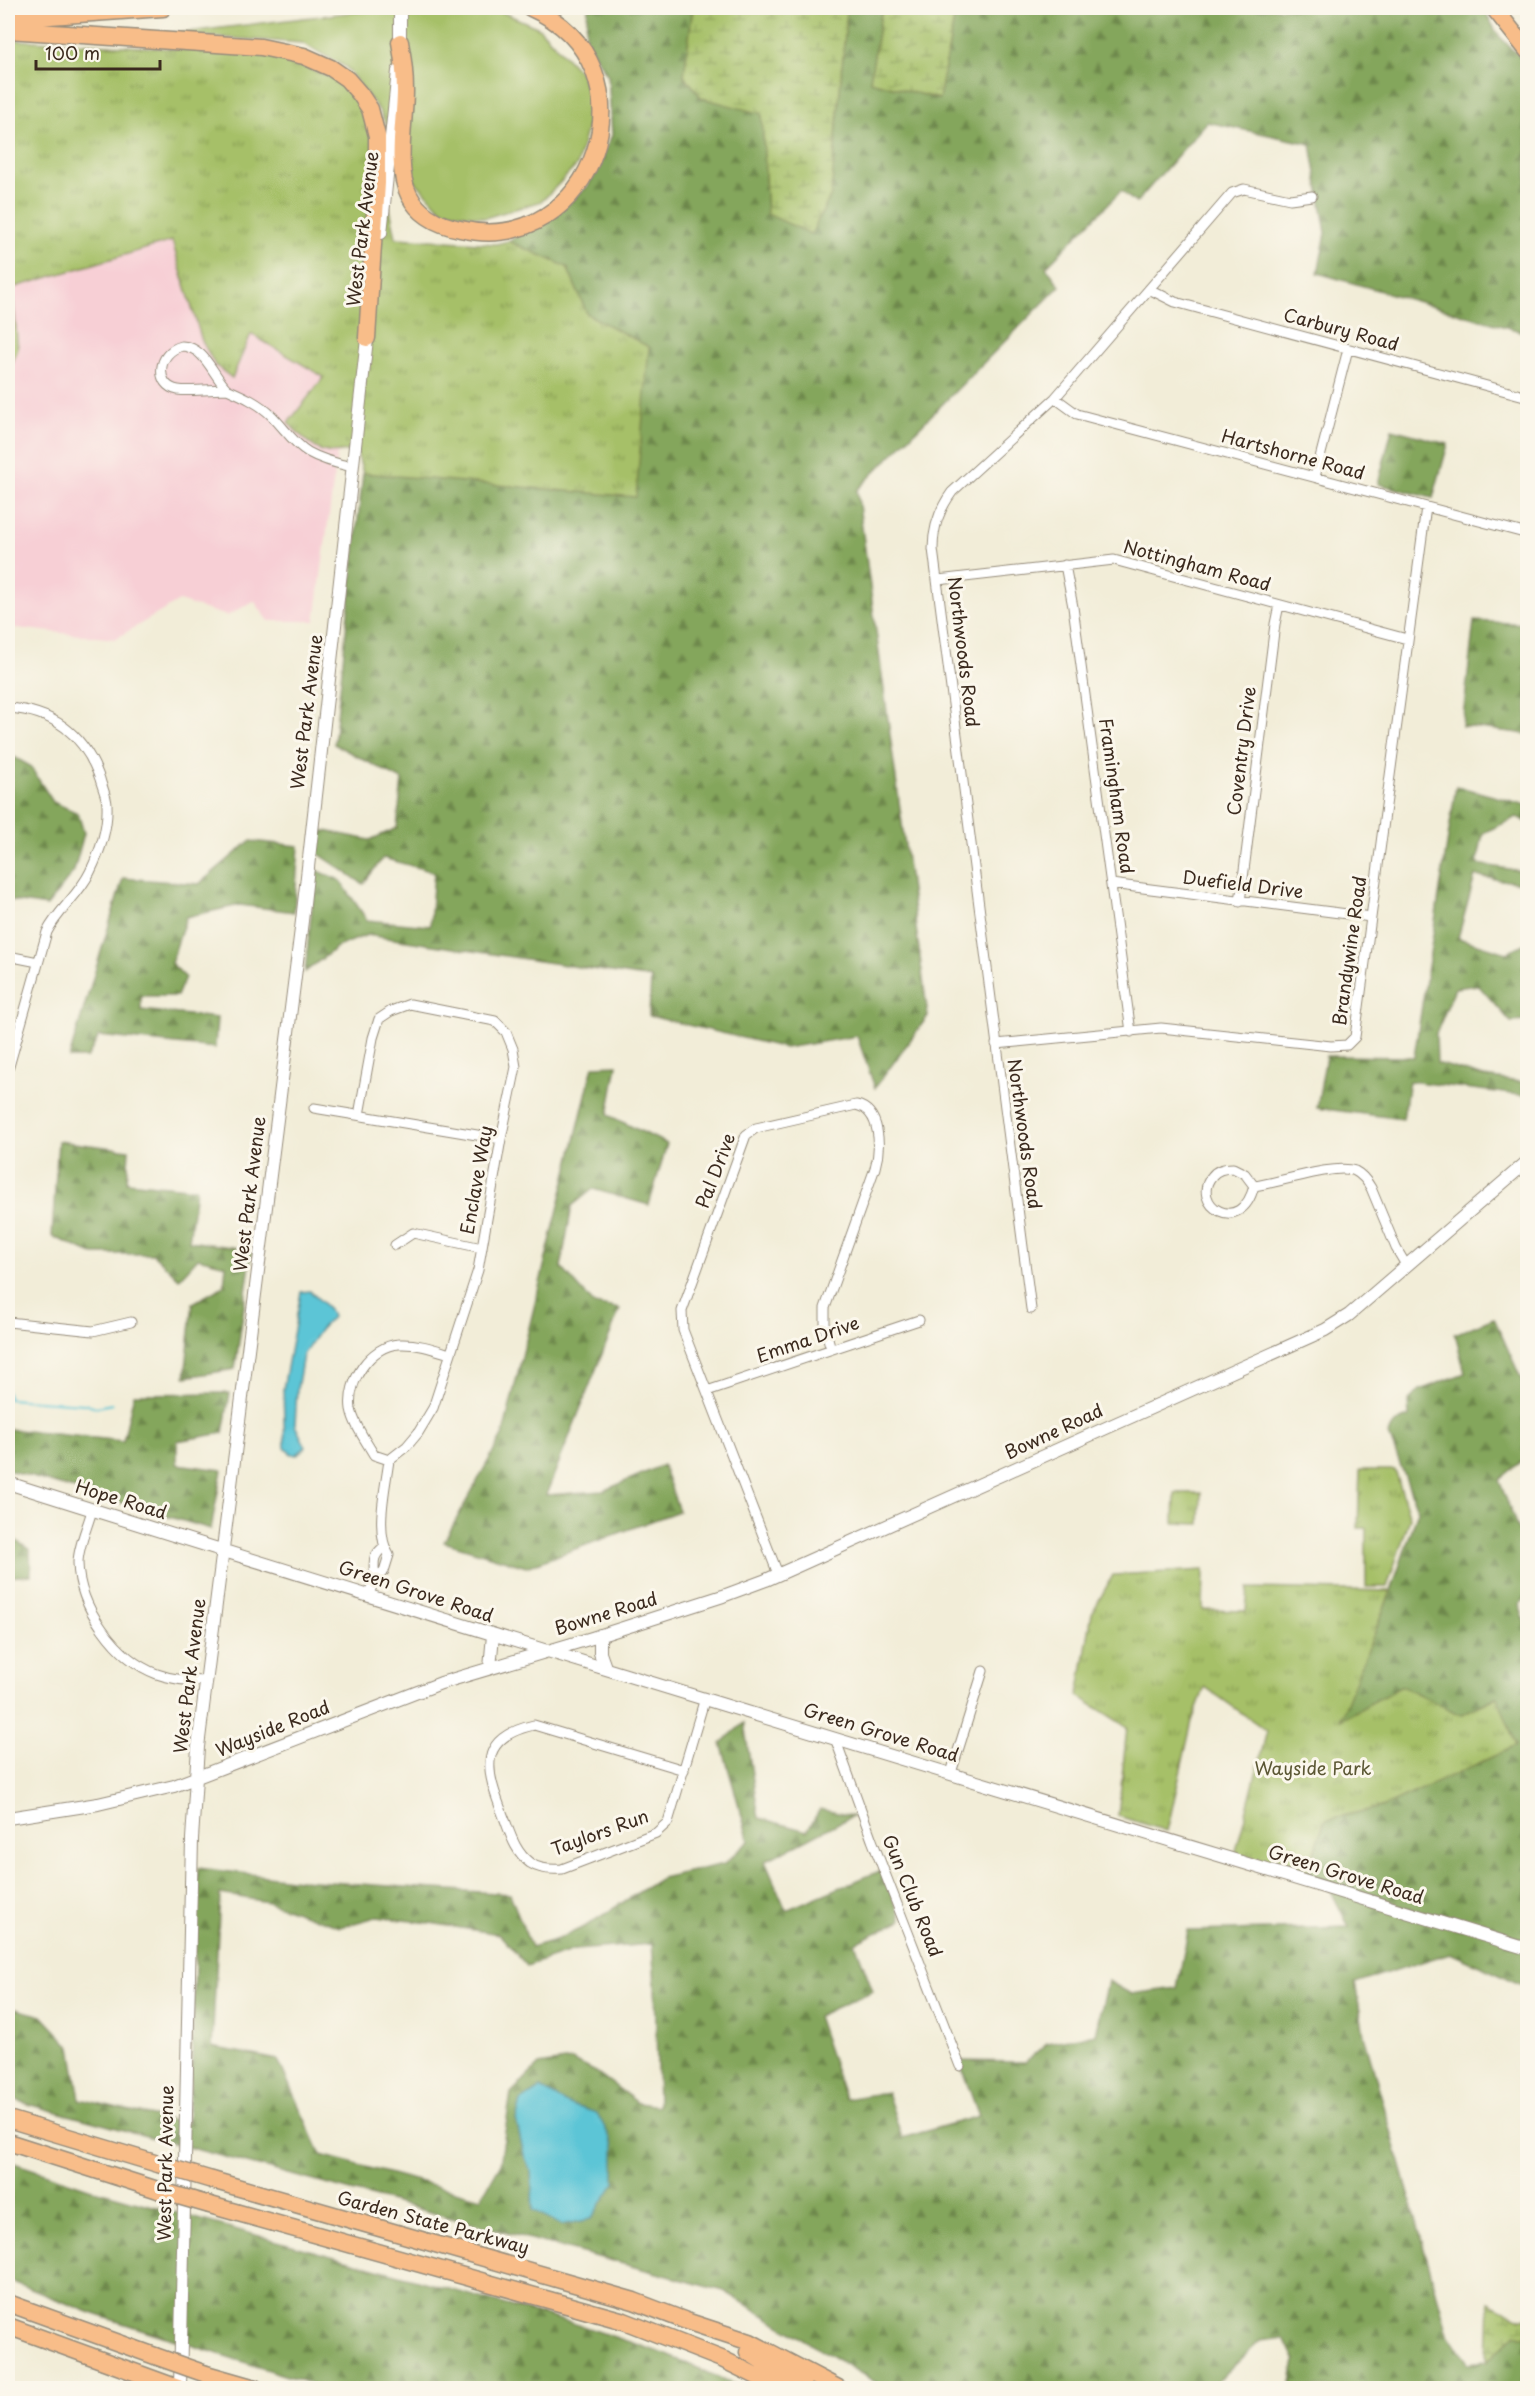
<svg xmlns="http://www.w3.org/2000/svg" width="1535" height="2396" viewBox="0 0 1535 2396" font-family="'Playpen Sans',sans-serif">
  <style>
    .built { fill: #f7cfd5 }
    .green { fill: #a6c067; stroke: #707542; stroke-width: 1.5 }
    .forest { fill: url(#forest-firs); stroke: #60683d; stroke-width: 1.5; fill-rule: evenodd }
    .wetland { fill: url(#wetland-marsh); stroke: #707542; stroke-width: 1.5 }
    .park { fill: url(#park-tufts); stroke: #707542; stroke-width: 1.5 }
    .water { fill: #5bc5d6; stroke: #4b787a; stroke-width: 1.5 }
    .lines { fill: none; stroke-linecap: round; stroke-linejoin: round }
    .stream { stroke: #5bc5d6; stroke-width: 2 }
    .minor-casing { stroke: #968c7b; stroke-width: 11 }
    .tertiary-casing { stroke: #968c7b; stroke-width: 14 }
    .motorway-casing { stroke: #968c7b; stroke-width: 19 }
    .minor { stroke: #fff; stroke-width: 9 }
    .tertiary { stroke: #fff; stroke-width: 12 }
    .motorway { stroke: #f8bd89; stroke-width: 16 }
    .motorway-bridge-casing { stroke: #968c7b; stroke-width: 19; stroke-linecap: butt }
    .motorway-bridge { stroke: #f8bd89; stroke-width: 16 }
    .labels { text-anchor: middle; stroke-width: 6; stroke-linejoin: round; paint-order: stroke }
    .street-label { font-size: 18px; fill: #3b2a1e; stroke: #fbf7ec }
    .park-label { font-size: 18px; fill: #5b5734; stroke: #fbf7ec }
  </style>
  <defs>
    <pattern id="forest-firs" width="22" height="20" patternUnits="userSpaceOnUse" patternTransform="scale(1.5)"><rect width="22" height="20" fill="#84a65c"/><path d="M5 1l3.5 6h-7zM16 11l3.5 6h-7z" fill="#6d874b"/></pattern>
    <pattern id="wetland-marsh" width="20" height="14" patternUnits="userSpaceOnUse" patternTransform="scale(1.5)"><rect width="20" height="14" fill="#a6c067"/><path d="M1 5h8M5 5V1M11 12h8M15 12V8" fill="none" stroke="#889c54"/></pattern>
    <pattern id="park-tufts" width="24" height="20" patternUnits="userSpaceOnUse" patternTransform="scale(1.5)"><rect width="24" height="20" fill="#a6c067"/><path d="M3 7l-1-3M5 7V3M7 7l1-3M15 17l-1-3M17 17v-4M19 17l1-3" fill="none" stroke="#889c54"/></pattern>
  </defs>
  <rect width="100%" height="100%" fill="#fbf7ec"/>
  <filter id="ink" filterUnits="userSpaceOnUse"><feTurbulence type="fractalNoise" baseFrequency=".0167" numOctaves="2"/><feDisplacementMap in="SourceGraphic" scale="12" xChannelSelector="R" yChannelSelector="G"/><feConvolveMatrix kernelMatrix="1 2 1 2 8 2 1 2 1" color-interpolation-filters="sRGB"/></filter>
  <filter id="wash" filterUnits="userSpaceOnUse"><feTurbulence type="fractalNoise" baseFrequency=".008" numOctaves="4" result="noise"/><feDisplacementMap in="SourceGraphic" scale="24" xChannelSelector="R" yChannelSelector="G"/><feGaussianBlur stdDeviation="1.35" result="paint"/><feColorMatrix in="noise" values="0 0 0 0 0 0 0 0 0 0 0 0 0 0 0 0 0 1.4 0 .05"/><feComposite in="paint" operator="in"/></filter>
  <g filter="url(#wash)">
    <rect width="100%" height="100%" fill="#f2edd8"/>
    <path class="built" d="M 13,40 L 271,54 L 372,124 L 396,238 L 496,244 L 508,241 L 363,473 L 356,450 L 337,454 L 315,621 L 269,621 L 254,601 L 227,616 L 179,601 L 115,639 L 8,627 L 8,49 Z"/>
    <path class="green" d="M 388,8 L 492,8 L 539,28 L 582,74 L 591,112 L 577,165 L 542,201 L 485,218 L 442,210 L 412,178 L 379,110 L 346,67 L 302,43 L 171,34 Z"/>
    <path class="forest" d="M 588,8 L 693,8 L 684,76 L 702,98 L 762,113 L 767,214 L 831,195 L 847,8 L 882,8 L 870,81 L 939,99 L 956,8 L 1483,8 L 1498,35 L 1527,64 L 1527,333 L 1318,273 L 1326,233 L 1311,144 L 1207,122 L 1136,203 L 1121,191 L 1046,267 L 1060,286 L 857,490 L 928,1016 L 875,1088 L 857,1036 L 785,1048 L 649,1016 L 651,978 L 367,935 L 337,947 L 305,972 L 316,870 L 340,880 L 367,920 L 430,926 L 434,872 L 383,858 L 363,884 L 316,852 L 320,830 L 370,840 L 397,828 L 402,780 L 334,744 L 363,473 L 635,497 L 648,347 L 587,314 L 567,267 L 508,241 L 552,218 L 588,186 L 612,135 L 608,76 L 585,40 Z
      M 1392,429 L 1448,444 L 1433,498 L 1378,484 Z
      M 1474,621 L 1527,624 L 1527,734 L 1462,726 Z
      M 14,757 L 30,766 L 53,802 L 78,813 L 84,833 L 74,871 L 47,906 L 8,900 L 8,759 Z
      M 1456,786 L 1527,805 L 1527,822 L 1517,817 L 1483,833 L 1477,864 L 1527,872 L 1527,884 L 1475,876 L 1458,938 L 1507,953 L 1527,942 L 1527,1021 L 1511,1022 L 1478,985 L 1455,988 L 1436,1034 L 1437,1063 L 1484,1077 L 1527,1083 L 1527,1096 L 1409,1081 L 1403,1119 L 1317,1108 L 1326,1056 L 1414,1057 Z
      M 250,841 L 299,846 L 294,912 L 240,905 L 186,917 L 171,963 L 185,977 L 177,996 L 141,996 L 141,1010 L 217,1018 L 215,1048 L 99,1036 L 87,1058 L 69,1058 L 123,878 L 199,884 Z
      M 617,1065 L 608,1115 L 667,1144 L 649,1205 L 593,1189 L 572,1206 L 561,1267 L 594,1304 L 620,1309 L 546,1495 L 603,1491 L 663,1465 L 679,1511 L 526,1567 L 444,1542 L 503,1434 L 593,1066 Z
      M 58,1141 L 129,1150 L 127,1182 L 196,1189 L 189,1241 L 252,1250 L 235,1369 L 185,1377 L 193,1303 L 224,1286 L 226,1265 L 198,1258 L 179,1279 L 153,1254 L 92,1254 L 52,1236 Z
      M 1494,1318 L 1527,1392 L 1527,1457 L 1499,1480 L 1527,1553 L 1527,1598 L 1519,1604 L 1528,1629 L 1527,1987 L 1450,1953 L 1355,1983 L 1364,2035 L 1448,2333 L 1468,2363 L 1487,2361 L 1517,2333 L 1527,2336 L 1527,2388 L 1290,2388 L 1295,2361 L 1284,2338 L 1260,2341 L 1217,2382 L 1185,2384 L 1183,2388 L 885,2388 L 724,2291 L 31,2105 L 8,2097 L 8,2007 L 42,2016 L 71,2047 L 80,2099 L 187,2124 L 192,2063 L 198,1868 L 300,1880 L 510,1894 L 531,1947 L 558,1939 L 586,1926 L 661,1878 L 724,1864 L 749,1841 L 721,1743 L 744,1723 L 759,1818 L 807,1831 L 820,1809 L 852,1816 L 765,1861 L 786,1910 L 882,1870 L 902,1920 L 855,1943 L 873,1991 L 817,2016 L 845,2099 L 887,2092 L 902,2138 L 979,2116 L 959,2061 L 1025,2062 L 1047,2043 L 1096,2034 L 1108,1981 L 1131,1994 L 1177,1988 L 1188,1931 L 1349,1927 L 1331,1891 L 1307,1876 L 1325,1820 L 1385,1806 L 1497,1697 L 1460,1715 L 1402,1686 L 1339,1721 L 1391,1591 L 1418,1511 L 1389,1435 C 1392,1424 1398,1420 1409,1417 L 1408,1401 L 1420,1390 L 1465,1373 L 1455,1334 ZM 220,1894 L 268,1902 L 340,1927 L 376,1917 L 430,1923 L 499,1934 L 527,1966 L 574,1950 L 652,1944 L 655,1985 L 658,2106 L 638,2103 L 596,2072 L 572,2060 L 539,2065 L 511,2093 L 500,2165 L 481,2198 L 321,2155 L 278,2060 L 212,2047 Z
      M 230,1393 L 223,1433 L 177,1441 L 177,1464 L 222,1470 L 211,1529 L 8,1470 L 8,1429 L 123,1441 L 134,1394 Z
      M 8,1535 L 30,1550 L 31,1575 L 8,1577 Z
      M 8,2161 L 98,2191 L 582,2326 L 665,2354 L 743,2388 L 324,2388 L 91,2313 L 8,2280 Z"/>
    <path class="wetland" d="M 693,8 L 847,8 L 831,195 L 811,234 L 767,214 L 762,114 L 702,98 L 684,75 Z
      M 882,8 L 956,8 L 939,99 L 870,81 Z
      M 1489,2302 L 1521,2318 L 1527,2318 L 1528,2336 L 1517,2333 L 1487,2361 Z"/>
    <path class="park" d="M 13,40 L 271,54 L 342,82 L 372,124 L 396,238 L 496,244 L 508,241 L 567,267 L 587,314 L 649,347 L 636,497 L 363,473 L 356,449 C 319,459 313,447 288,423 L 324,377 L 251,334 L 232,378 L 215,365 L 202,341 L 172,241 L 12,288 L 18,349 L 8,373 L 8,49 Z
      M 1360,1470 L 1395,1470 L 1410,1518 L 1387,1587 L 1366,1587 L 1366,1528 L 1358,1528 Z
      M 1175,1493 L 1201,1493 L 1200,1524 L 1174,1523 Z
      M 1204,1570 L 1203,1610 L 1246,1611 L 1248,1588 L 1391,1591 L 1340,1720 L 1402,1686 L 1460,1715 L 1498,1697 L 1516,1746 L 1385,1806 L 1325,1820 L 1307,1876 L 1235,1855 L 1267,1731 L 1205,1687 L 1192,1721 L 1167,1831 L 1118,1816 L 1127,1727 L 1078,1696 L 1092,1613 L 1113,1575 Z"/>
    <path class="water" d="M 310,1291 L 329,1309 L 332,1317 L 320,1330 L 303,1355 L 297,1389 L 295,1425 L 306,1447 L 296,1455 L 290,1453 L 285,1448 L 283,1389 L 301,1292 Z
      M 541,2088 L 565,2103 L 597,2113 L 614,2145 L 614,2184 L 591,2219 L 561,2225 L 533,2210 L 531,2172 L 524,2155 L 516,2120 L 521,2101 Z"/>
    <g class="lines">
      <path class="stream" d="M 8,1392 L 8,1397
        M 8,1399 L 84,1404 L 96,1407 L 112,1404"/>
    </g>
  </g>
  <g filter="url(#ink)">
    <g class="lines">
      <defs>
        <path id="minor" d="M 1149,289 L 1175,302 L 1528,397
          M 182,346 C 205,347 212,374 227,389 C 213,389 190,392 178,390 C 154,386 157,352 182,346 Z
          M 227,389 C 243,396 259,403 272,416 C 284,428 293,443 308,452 C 322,460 338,464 353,467
          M 1055,398 L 1077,414 L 1528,534
          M 1315,477 L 1348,349
          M 1065,565 L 1073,607 L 1131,1032
          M 938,580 L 1114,560 L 1407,639
          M 8,708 C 54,711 84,734 100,779 C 102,787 107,797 107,805 C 108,828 100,852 90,872 C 79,895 58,910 47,932 L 8,1070
          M 1111,884 L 1371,917
          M 1240,902 L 1275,624 L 1279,605
          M 8,956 L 38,962
          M 996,1044 L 1161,1028 L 1331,1046 L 1347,1045 L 1355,1037 L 1426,507
          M 314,1108 L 501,1139
          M 359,1115 L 373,1038 L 379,1019 L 391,1011 L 410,1004 L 495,1021 L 506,1032 L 513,1049 L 516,1067 L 501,1139 L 478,1270 L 433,1408 L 418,1433 L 407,1446 L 389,1460 C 386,1485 374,1533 389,1555 L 384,1571 L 374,1579
          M 1233,1168 L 1245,1174 L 1254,1186 C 1241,1238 1189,1204 1212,1176 C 1217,1169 1225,1168 1233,1168 Z
          M 1254,1186 C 1279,1183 1335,1163 1355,1171 C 1363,1175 1367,1181 1371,1188 L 1396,1248 L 1406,1265
          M 395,1245 L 413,1233 L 482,1248
          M 1031,1309 L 933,549 C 933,527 939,510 952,492 L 1055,398 L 1232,193 L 1244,189 L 1290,199 L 1312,196
          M 8,1322 L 93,1331 L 131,1322
          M 707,1391 L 919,1320
          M 389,1460 L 374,1455 C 366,1441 354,1425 351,1409 C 347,1381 370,1346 399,1344 C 417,1343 434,1349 450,1354
          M 92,1510 C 88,1526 78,1546 78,1563 C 79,1607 116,1659 157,1674 C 173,1680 189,1681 206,1681
          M 778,1574 L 683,1330 L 682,1311 L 746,1135 L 756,1128 L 856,1105 C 881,1110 881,1148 875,1168 L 825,1308 L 825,1328 L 831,1349
          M 369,1595 C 370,1590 373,1585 374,1580 C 376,1566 369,1558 384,1547
          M 835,1738 L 872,1840 L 960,2066
          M 684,1770 L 534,1725 C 476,1738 486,1771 503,1815 C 510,1832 514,1851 530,1863 C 539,1869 551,1870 562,1869 L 656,1833 L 668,1822 L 705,1698
          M 951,1773 L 983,1671"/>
        <path id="tertiary" d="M 400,48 L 400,8
          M 381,233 L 398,71
          M 8,1483 C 513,1643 1021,1795 1528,1949
          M 600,1635 L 600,1653 L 605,1667
          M 490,1668 L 493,1635
          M 8,1818 L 98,1804 L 174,1786 L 441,1683 L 592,1638 L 723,1596 L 766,1580 L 1325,1330 L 1349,1315 L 1528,1161
          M 180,2388 L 192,1839 L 198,1747 L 302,921 L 368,330"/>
        <path id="motorway" d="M 1494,8 L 1528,51
          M 8,19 L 163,8
          M 8,30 L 261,47 L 304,56 L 331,68 L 347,79 L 360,94 L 370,109 L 377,136 L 377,183 L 367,338
          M 400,42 C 403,58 405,74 405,91 C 405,121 395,168 409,195 C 419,215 439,225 460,229 C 595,260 661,65 531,8
          M 8,2119 L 158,2164
          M 8,2142 L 158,2190
          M 212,2180 L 634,2301 L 689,2322 L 750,2342 L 838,2388
          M 210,2205 L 624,2321 L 724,2360 L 781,2388
          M 8,2303 L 155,2356
          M 8,2326 L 178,2388
          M 748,2352 L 805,2388
          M 206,2374 L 255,2388"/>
      </defs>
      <use href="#minor" class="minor-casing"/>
      <use href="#tertiary" class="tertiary-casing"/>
      <use href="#motorway" class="motorway-casing"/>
      <use href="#minor" class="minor"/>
      <use href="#tertiary" class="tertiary"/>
      <use href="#motorway" class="motorway"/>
      <defs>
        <path id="motorway-bridge" d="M 158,2164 L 212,2180
          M 158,2190 L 210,2205
          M 155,2356 L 206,2374"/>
      </defs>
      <use href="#motorway-bridge" class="motorway-bridge-casing"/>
      <use href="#motorway-bridge" class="motorway-bridge"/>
    </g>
  </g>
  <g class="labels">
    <g class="street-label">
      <text transform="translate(363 229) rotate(-83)" y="6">West Park Avenue</text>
      <text transform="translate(1341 330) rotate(15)" y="6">Carbury Road</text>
      <text transform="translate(1293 455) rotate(15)" y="6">Hartshorne Road</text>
      <text transform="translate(1197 566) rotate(15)" y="6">Nottingham Road</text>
      <text transform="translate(963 652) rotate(83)" y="6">Northwoods Road</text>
      <text transform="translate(307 712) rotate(-83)" y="6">West Park Avenue</text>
      <text transform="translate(1242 751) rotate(-83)" y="6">Coventry Drive</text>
      <text transform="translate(1116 796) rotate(82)" y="6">Framingham Road</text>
      <text transform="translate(1243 885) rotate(7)" y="6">Duefield Drive</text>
      <text transform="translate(1350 951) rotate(-82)" y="6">Brandywine Road</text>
      <text transform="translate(1024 1134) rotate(82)" y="6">Northwoods Road</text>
      <text transform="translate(716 1171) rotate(-69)" y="6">Pal Drive</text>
      <text transform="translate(477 1180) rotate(-80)" y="6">Enclave Way</text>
      <text transform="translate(250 1194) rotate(-83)" y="6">West Park Avenue</text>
      <text transform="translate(808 1340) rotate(-19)" y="6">Emma Drive</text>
      <text transform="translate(1054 1432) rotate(-25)" y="6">Bowne Road</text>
      <text transform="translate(121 1500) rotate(17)" y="6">Hope Road</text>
      <text transform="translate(416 1592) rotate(18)" y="6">Green Grove Road</text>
      <text transform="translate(606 1614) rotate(-17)" y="6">Bowne Road</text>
      <text transform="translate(190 1676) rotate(-83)" y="6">West Park Avenue</text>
      <text transform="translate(273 1729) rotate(-22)" y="6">Wayside Road</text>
      <text transform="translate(881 1733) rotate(17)" y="6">Green Grove Road</text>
      <text transform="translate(600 1833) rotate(-20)" y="6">Taylors Run</text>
      <text transform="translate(1346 1875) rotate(17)" y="6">Green Grove Road</text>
      <text transform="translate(912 1896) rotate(68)" y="6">Gun Club Road</text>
      <text transform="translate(166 2163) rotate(-89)" y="6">West Park Avenue</text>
      <text transform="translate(433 2223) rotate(15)" y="6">Garden State Parkway</text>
    </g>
    <g class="park-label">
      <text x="1313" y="1775">Wayside Park</text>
    </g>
  </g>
  <rect width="1535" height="2396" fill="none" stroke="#fbf7ec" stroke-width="30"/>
  <path d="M36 60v9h124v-9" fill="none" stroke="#3b2a1e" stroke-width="3"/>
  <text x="45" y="60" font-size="18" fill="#3b2a1e" stroke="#fbf7ec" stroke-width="4.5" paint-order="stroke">100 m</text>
</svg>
